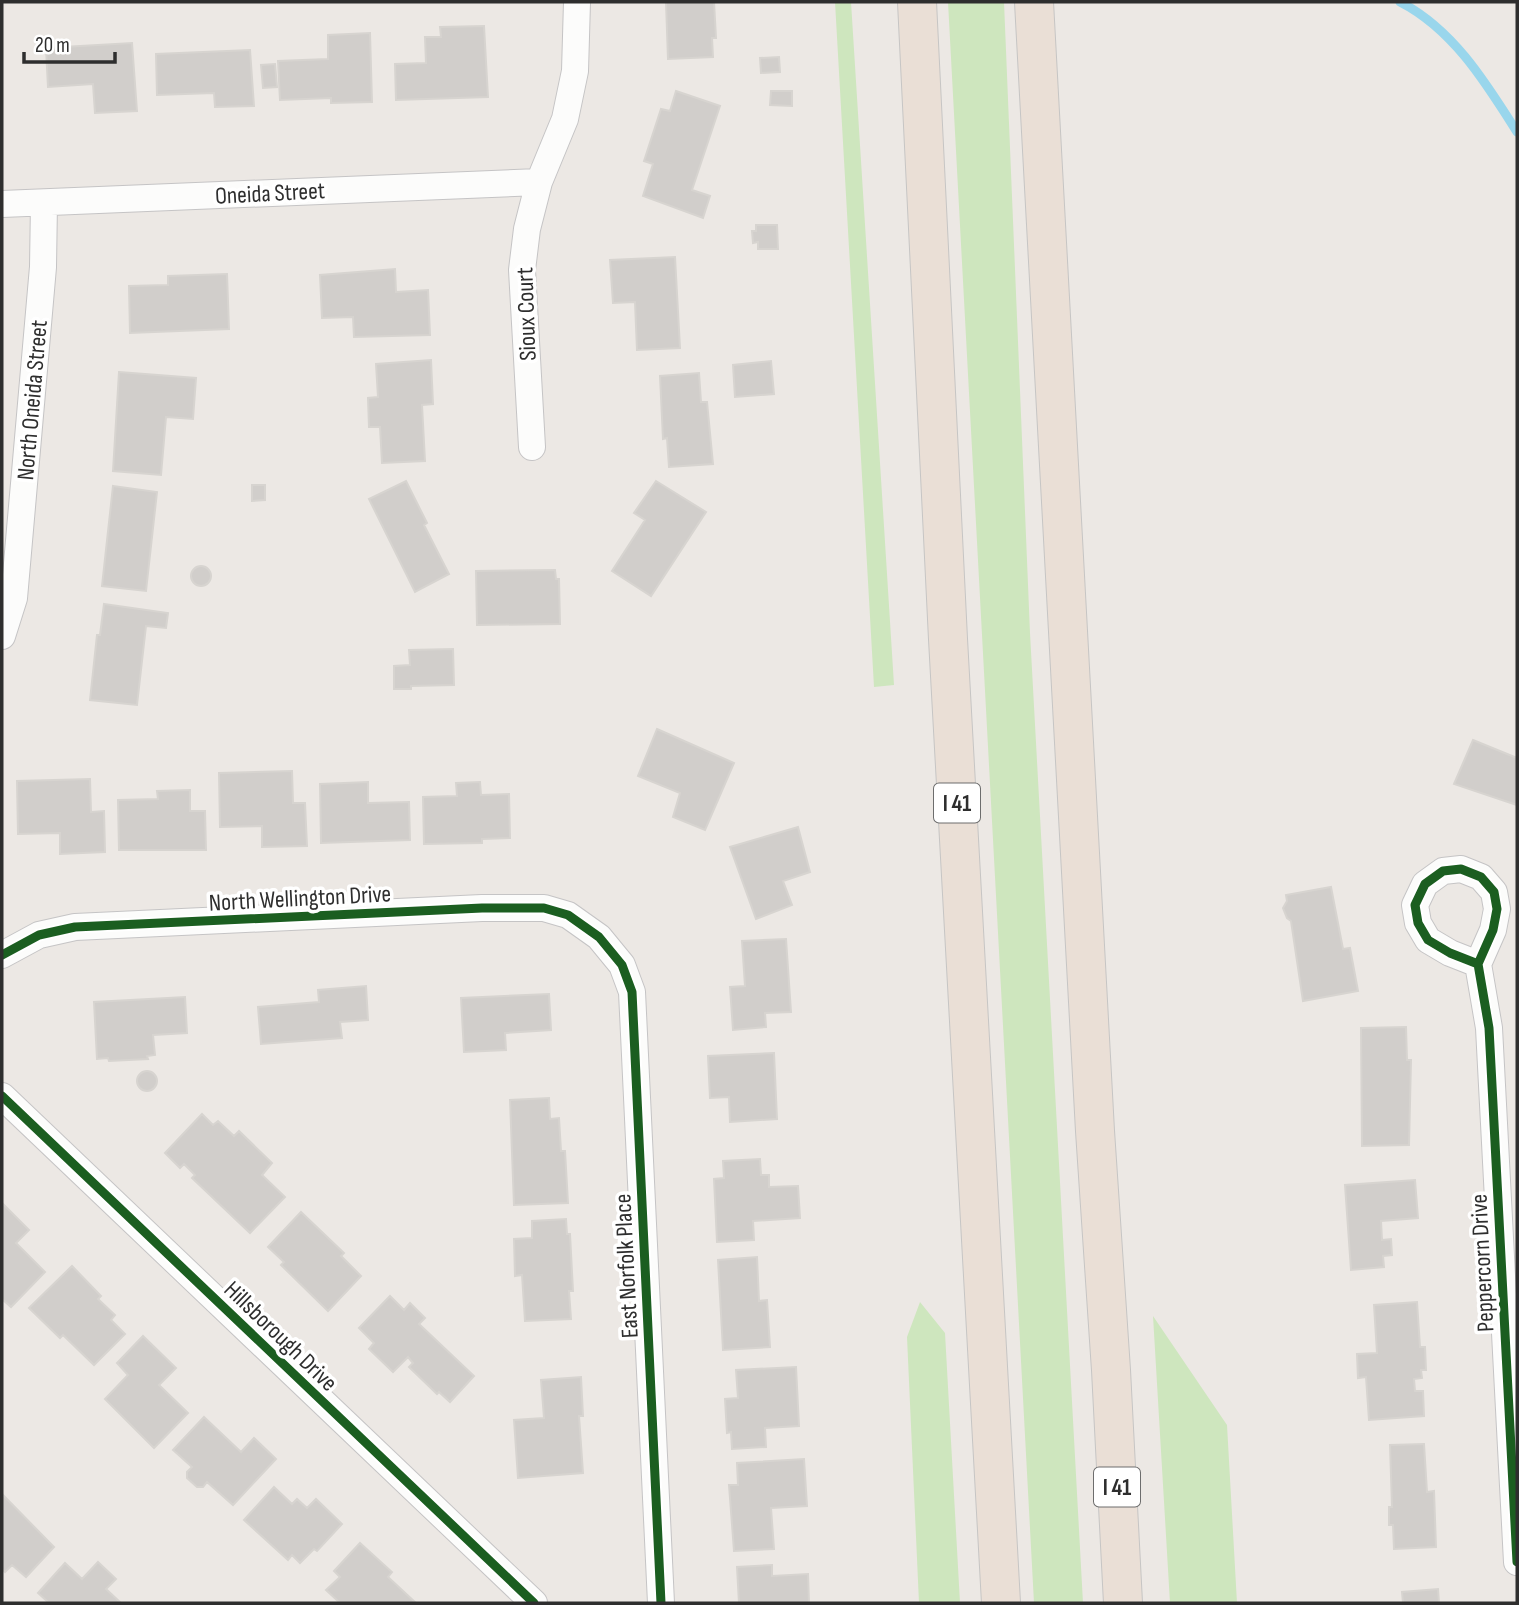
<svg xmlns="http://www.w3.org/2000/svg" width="1519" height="1605" viewBox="0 0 1519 1605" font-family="'Sofia Sans Condensed',sans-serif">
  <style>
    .green { fill: #cee6be }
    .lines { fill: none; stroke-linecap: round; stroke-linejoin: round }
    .stream { stroke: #99d6ec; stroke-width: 9 }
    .building { fill: #d1cecb; stroke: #d7d4d0; stroke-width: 2 }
    .minor-casing { stroke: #c5c4c5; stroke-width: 28 }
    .motorway-casing { stroke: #c6c5c4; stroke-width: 40 }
    .minor { stroke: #fcfcfb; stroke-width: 26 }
    .motorway { stroke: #eadfd6; stroke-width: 38 }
    .cycleway-casing { stroke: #fff; stroke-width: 13 }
    .cycleway { stroke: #1b5e20; stroke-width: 9 }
    .labels { text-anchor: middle; stroke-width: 7; stroke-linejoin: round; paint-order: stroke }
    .shield { fill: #fff; stroke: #6d6d6d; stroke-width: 2 }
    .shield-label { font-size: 23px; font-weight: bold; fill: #2e2e2e }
    .street-label { font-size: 24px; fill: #2e2e2e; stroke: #fff }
  </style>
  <rect width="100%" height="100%" fill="#ece8e4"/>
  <path class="green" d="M 835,2 L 851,2 L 894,685 L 874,687 Z
    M 948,2 L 1004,2 L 1030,633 L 1083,1603 L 1034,1603 Z
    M 920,1302 L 945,1333 L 960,1603 L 919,1603 L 907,1337 Z
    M 1153,1316 L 1227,1425 L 1237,1603 L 1170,1603 Z"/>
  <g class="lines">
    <path class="stream" d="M 1400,2 C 1453,29 1486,83 1517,132"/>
  </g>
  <path class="building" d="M 666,2 L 714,2 L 716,38 L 712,38 L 713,57 L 668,59 Z
    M 484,26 L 488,97 L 396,100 L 395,64 L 426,63 L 425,37 L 441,37 L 440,27 Z
    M 370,33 L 372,102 L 331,103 L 331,98 L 280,100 L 278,61 L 328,59 L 328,35 Z
    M 132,43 L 137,111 L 95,113 L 93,84 L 48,87 L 46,48 Z
    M 250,50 L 254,106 L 215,107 L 214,93 L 157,95 L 156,54 Z
    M 779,57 L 780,72 L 761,73 L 760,58 Z
    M 275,64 L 277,87 L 263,88 L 261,65 Z
    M 676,91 L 720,106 L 692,190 L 710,196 L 703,218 L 643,196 L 653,164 L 644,161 L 661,109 L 670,111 Z
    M 771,91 L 792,91 L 792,106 L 770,105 Z
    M 756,225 L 777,225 L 778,249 L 758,249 L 758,242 L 753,243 L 752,231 L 756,231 Z
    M 675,257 L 680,348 L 637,350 L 635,302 L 613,303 L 610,260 Z
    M 395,269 L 396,292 L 428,290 L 430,335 L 354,337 L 353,317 L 322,318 L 320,275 Z
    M 227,274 L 229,329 L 130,333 L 129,286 L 168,285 L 168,276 Z
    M 431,360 L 433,404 L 422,405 L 425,461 L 382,463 L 380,427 L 369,427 L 368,398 L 378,397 L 376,364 Z
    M 771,361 L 774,394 L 735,397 L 733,365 Z
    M 119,372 L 196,378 L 193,419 L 166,417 L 161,475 L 113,471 Z
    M 699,373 L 701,402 L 707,402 L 713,464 L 669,467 L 667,438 L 663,439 L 660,376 Z
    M 406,481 L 427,523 L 424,525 L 449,574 L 415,592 L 369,499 Z
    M 656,481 L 706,512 L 651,596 L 612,571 L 645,520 L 634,513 Z
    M 252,485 L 265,485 L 265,500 L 252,501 Z
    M 113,486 L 157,492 L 146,591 L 102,586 Z
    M191 576a10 10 0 1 1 20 0a10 10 0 1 1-20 0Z
    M 555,570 L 556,579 L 559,579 L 560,624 L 477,625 L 476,571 Z
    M 104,604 L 168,613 L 166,628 L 146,626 L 137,705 L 90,700 L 97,635 L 100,635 Z
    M 453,649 L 454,685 L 411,686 L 411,689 L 394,689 L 394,666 L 410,665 L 409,650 Z
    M 657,729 L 734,763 L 705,830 L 673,817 L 680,793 L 638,776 Z
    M 1473,740 L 1517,758 L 1517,805 L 1454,784 Z
    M 292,771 L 293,803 L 305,803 L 307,846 L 262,847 L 262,826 L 220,827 L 219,773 Z
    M 90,779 L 91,812 L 104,811 L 105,852 L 60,854 L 60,833 L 18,834 L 17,781 Z
    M 368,782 L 368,803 L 409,802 L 410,840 L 321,843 L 320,784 Z
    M 480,782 L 481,795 L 509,794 L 510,838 L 482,839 L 482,843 L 424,844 L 423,797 L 457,796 L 456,783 Z
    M 190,790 L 190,811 L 205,811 L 206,850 L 119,850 L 118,800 L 158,799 L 157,791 Z
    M 798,827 L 810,872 L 783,881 L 792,905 L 756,919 L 730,847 Z
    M 1331,887 L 1343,949 L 1350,948 L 1358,991 L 1303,1001 L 1291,921 L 1287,918 L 1283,908 L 1287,901 L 1286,895 Z
    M 786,939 L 791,1012 L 765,1013 L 766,1027 L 733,1030 L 730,987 L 745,986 L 742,941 Z
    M 366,986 L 368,1020 L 340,1022 L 342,1038 L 261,1044 L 258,1007 L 319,1002 L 318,990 Z
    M 549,994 L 551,1030 L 505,1033 L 506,1050 L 464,1052 L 461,998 Z
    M 185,997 L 187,1033 L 153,1035 L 155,1055 L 147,1056 L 148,1059 L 109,1061 L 108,1058 L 97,1059 L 94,1002 Z
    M 1406,1027 L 1407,1060 L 1411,1060 L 1409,1145 L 1362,1146 L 1361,1028 Z
    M 774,1053 L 777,1119 L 730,1122 L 729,1097 L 710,1098 L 708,1056 Z
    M137 1081a10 10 0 1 1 20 0a10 10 0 1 1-20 0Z
    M 549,1098 L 550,1119 L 559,1118 L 561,1151 L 565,1151 L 568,1203 L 514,1205 L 510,1100 Z
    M 202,1114 L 213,1125 L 218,1121 L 234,1136 L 239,1131 L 272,1163 L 262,1175 L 285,1197 L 250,1233 L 192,1178 L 195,1175 L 184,1164 L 180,1168 L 165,1153 Z
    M 760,1159 L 761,1175 L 769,1175 L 769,1187 L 798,1186 L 800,1218 L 753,1221 L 754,1240 L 717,1242 L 714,1179 L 724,1178 L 723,1161 Z
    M 1415,1180 L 1418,1218 L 1381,1221 L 1382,1240 L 1391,1239 L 1392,1255 L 1383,1256 L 1384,1267 L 1351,1270 L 1345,1185 Z
    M 2,1203 L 29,1230 L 16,1243 L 45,1272 L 11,1307 L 2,1299 Z
    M 301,1212 L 344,1253 L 341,1256 L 361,1276 L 328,1311 L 281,1265 L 284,1262 L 268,1247 Z
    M 566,1219 L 567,1234 L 570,1234 L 573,1291 L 569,1291 L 571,1319 L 525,1321 L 522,1275 L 515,1276 L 514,1239 L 532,1238 L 532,1221 Z
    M 757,1257 L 759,1301 L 767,1300 L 770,1347 L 723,1350 L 718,1260 Z
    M 72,1266 L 101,1296 L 98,1299 L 115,1315 L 111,1320 L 125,1334 L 94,1365 L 63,1335 L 60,1338 L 29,1308 Z
    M 390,1296 L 404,1310 L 410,1303 L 425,1318 L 419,1324 L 474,1376 L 450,1402 L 439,1392 L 437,1394 L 409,1367 L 413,1363 L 408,1357 L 393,1372 L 369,1349 L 374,1343 L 359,1328 Z
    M 1417,1302 L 1420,1347 L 1425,1347 L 1426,1370 L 1421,1370 L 1422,1378 L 1414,1379 L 1415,1391 L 1423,1391 L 1424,1416 L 1369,1420 L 1366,1377 L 1358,1378 L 1357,1354 L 1377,1353 L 1374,1305 Z
    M 143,1336 L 176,1368 L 159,1385 L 188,1413 L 154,1448 L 105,1399 L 128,1375 L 117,1363 Z
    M 796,1367 L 799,1426 L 765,1428 L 766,1447 L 732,1449 L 731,1432 L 727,1433 L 725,1399 L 738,1398 L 736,1370 Z
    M 581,1377 L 583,1416 L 579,1416 L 583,1473 L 518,1478 L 514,1420 L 544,1418 L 541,1380 Z
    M 204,1417 L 241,1452 L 254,1438 L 276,1459 L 233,1505 L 207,1482 L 203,1487 L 197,1487 L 187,1478 L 187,1472 L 192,1467 L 173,1450 Z
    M 1424,1444 L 1427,1492 L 1434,1491 L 1436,1547 L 1394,1549 L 1393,1525 L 1389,1525 L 1389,1507 L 1392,1507 L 1390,1445 Z
    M 804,1459 L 807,1506 L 771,1508 L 774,1549 L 734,1551 L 729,1485 L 738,1485 L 737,1463 Z
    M 274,1487 L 292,1504 L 297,1499 L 307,1508 L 316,1499 L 342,1524 L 317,1551 L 314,1549 L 300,1563 L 292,1555 L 288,1560 L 244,1520 Z
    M 2,1494 L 54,1547 L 26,1577 L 12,1565 L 5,1572 L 2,1569 Z
    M 360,1543 L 392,1572 L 388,1577 L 416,1603 L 340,1603 L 326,1590 L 340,1577 L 334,1571 Z
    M 98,1562 L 116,1579 L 106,1589 L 121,1603 L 49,1603 L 38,1593 L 65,1563 L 82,1579 Z
    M 772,1565 L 772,1576 L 808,1574 L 809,1603 L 739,1603 L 737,1567 Z
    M 1438,1589 L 1439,1603 L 1403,1603 L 1402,1592 Z"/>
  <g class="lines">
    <defs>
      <path id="minor" d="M 2,204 L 539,182
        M 532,447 L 522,270 L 527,229 L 539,182 L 565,119 L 575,71 L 577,2
        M 2,636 L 14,598 L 43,267 L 44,203
        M 2,955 L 39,935 L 75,927 L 482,908 L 544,908 L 568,915 L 599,937 L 622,965 L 632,992 L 661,1603
        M 1478,964 L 1450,953 L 1428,940 L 1418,923 L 1415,905 L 1425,884 L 1443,871 L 1461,869 L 1481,877 L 1494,892 L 1497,909 L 1493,930 L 1478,964 L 1489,1028 L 1517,1562
        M 2,1096 L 534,1603"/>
      <path id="motorway" d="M 917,2 L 948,639 L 1001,1603
        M 1034,2 L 1095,1131 L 1111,1370 L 1123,1603"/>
    </defs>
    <use href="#minor" class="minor-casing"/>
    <use href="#motorway" class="motorway-casing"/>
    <use href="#minor" class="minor"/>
    <use href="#motorway" class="motorway"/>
    <defs>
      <path id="cycleway" d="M 2,955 L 39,935 L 75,927 L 482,908 L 544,908 L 568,915 L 599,937 L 622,965 L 632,992 L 661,1603
        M 1478,964 L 1450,953 L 1428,940 L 1418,923 L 1415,905 L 1425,884 L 1443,871 L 1461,869 L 1481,877 L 1494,892 L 1497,909 L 1493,930 L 1478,964 L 1489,1028 L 1517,1562
        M 2,1096 L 534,1603"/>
    </defs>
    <use href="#cycleway" class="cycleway-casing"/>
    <use href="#cycleway" class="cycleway"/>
  </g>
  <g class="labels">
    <g class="shield">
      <rect x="934" y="783.5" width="46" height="39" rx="5"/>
      <rect x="1094" y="1467.5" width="46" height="39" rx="5"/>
    </g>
    <g class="shield-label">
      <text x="957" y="811">I 41</text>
      <text x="1117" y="1495">I 41</text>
    </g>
    <g class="street-label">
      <text transform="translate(270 193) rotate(-3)" y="8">Oneida Street</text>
      <text transform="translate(526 314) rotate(-92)" y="8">Sioux Court</text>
      <text transform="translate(32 400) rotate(-85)" y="8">North Oneida Street</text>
      <text transform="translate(300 898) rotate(-3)" y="8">North Wellington Drive</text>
      <text transform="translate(1482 1263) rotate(-93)" y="8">Peppercorn Drive</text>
      <text transform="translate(626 1266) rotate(-93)" y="8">East Norfolk Place</text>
      <text transform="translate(281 1336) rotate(44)" y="8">Hillsborough Drive</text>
    </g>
  </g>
  <rect width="1519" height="1605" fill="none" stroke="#2e2e2e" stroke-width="7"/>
  <path d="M24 52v10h91v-10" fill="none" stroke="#2e2e2e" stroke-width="3.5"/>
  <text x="35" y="52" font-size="21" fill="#2e2e2e" stroke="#ffffff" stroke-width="5" paint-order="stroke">20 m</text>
</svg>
